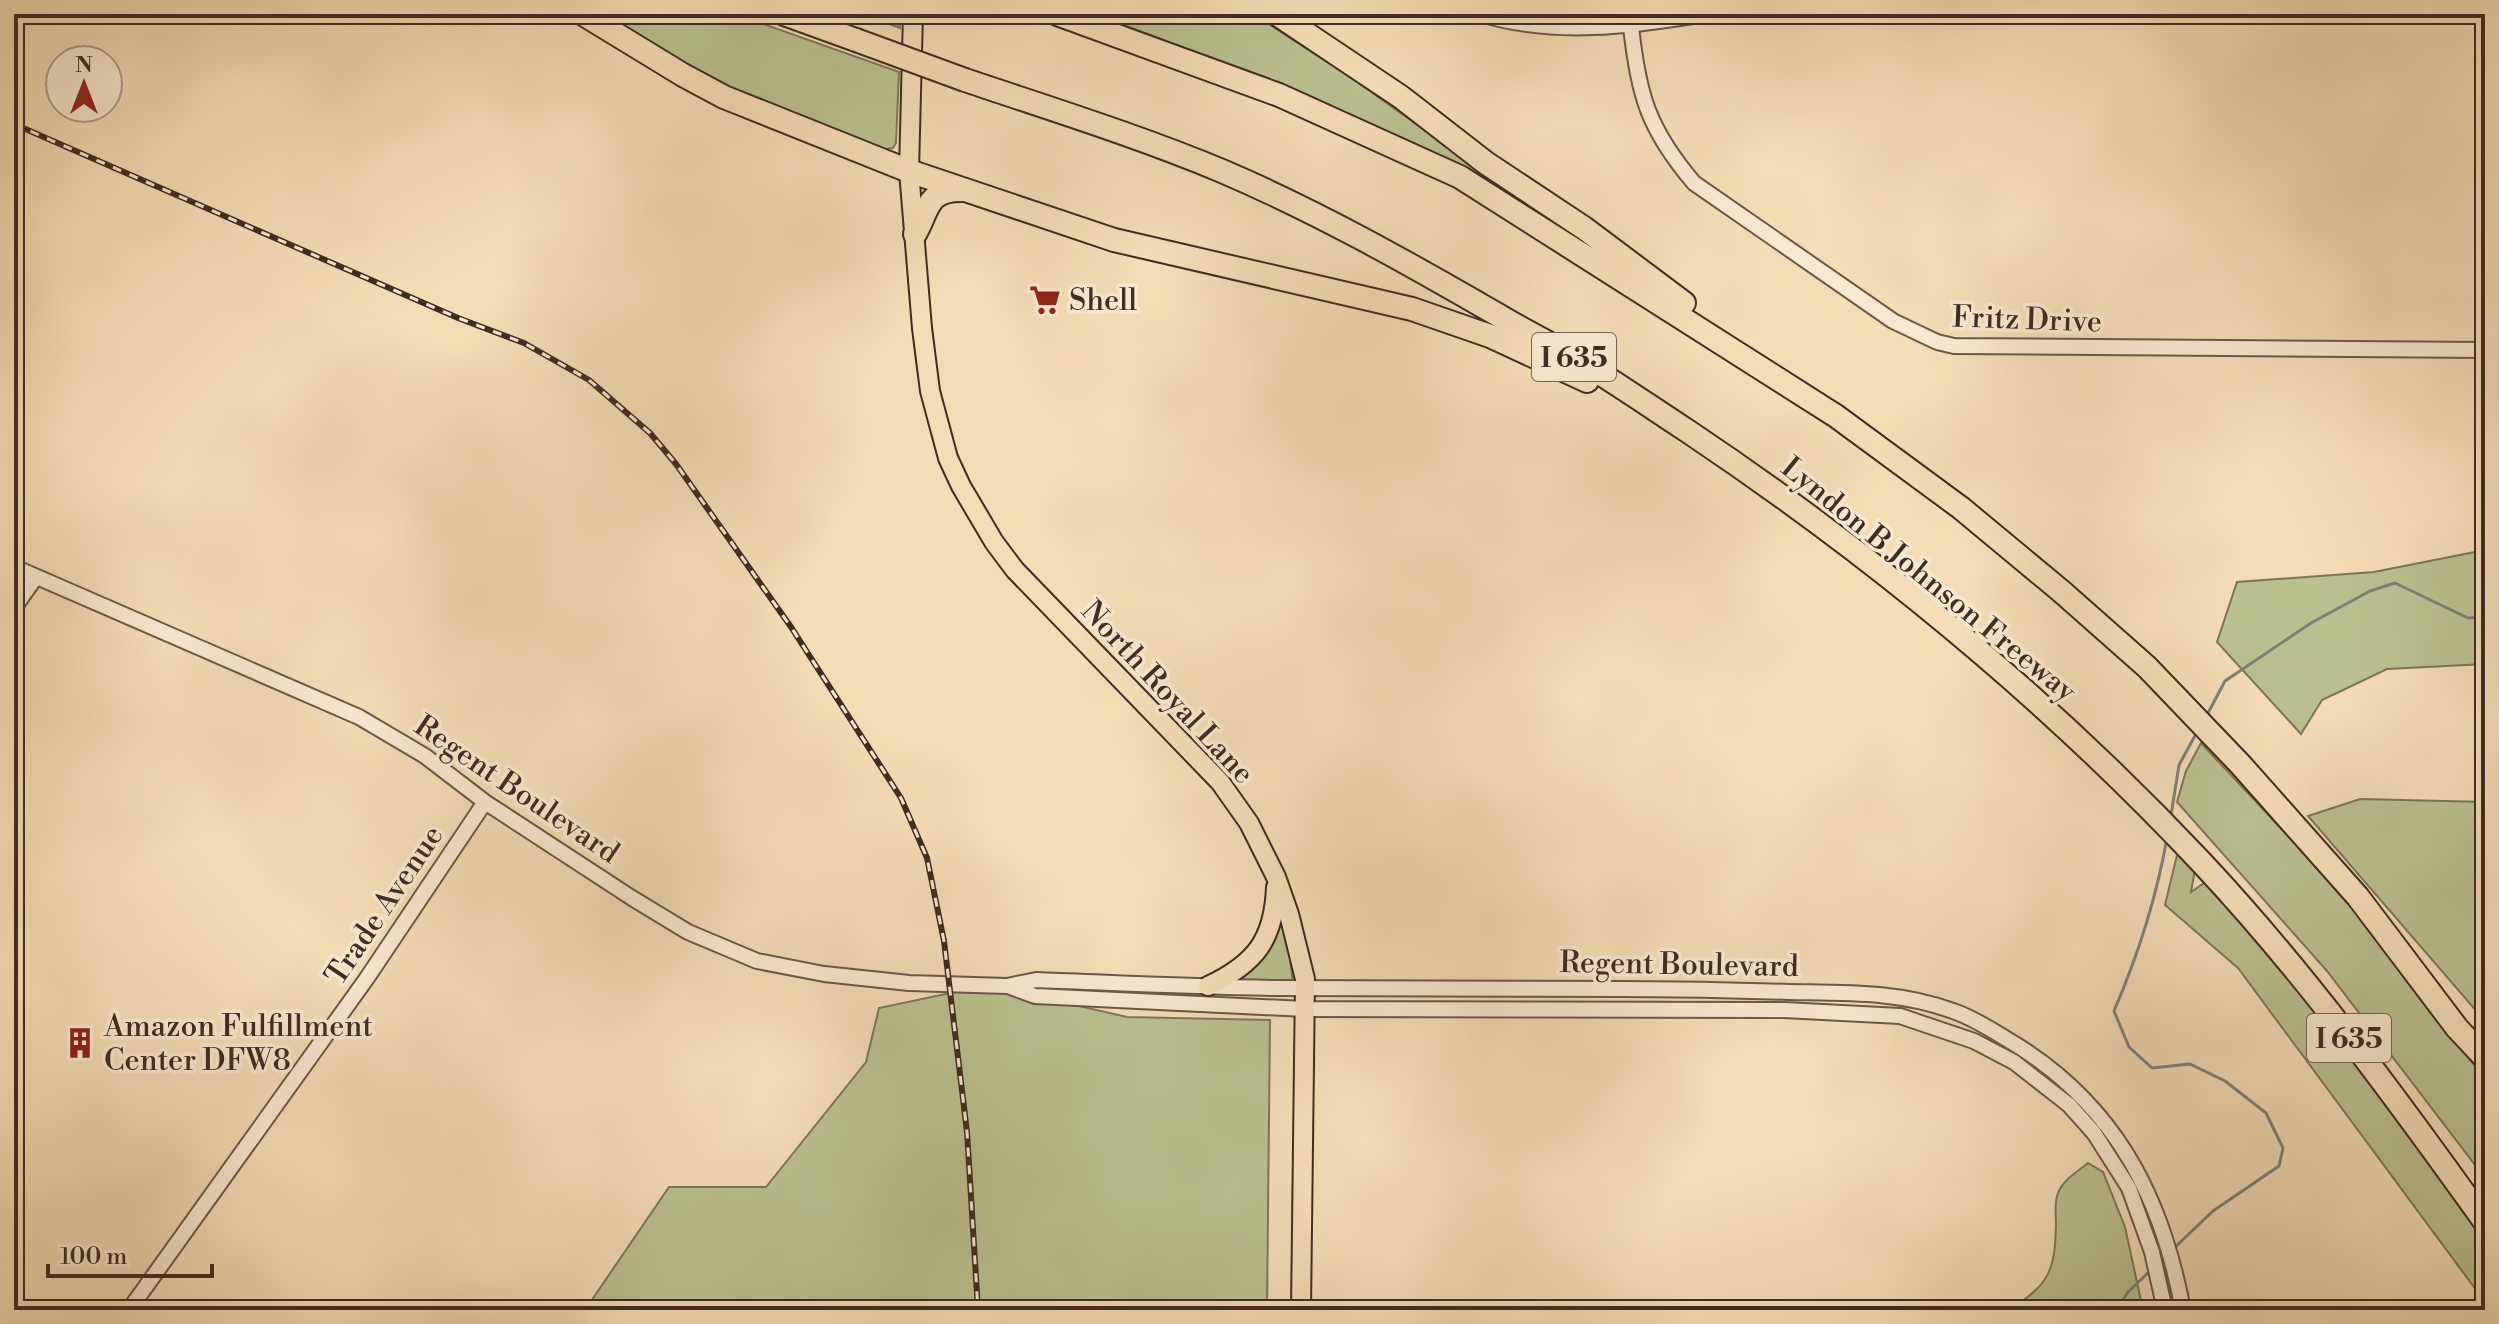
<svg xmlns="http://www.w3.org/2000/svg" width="2499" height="1324" viewBox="0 0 2499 1324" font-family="'Libre Bodoni',serif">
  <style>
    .green { fill: #bac08e; stroke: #7c7658; stroke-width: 2 }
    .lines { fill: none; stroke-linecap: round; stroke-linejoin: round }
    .stream { stroke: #7a817d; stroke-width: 3 }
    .minor-casing { stroke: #6c5847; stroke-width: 18 }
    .major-casing { stroke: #3f2c22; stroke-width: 22 }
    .highway-casing { stroke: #3f2c22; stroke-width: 26 }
    .minor { stroke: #f8e8cf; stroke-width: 14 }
    .major { stroke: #f4dcb5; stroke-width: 18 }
    .highway { stroke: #f4dcb5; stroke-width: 22 }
    .rail-casing { stroke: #3f2c22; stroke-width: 6 }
    .rail { stroke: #f8e8cf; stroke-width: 3; stroke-dasharray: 9; stroke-linecap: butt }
    .highway-bridge-casing { stroke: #3f2c22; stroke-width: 26; stroke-linecap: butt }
    .highway-bridge { stroke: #f4dcb5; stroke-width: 22 }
    .labels { text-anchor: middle; stroke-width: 7; stroke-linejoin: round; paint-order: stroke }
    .shield { fill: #f8e8cf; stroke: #766456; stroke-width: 2 }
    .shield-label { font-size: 28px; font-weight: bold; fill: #3f2c22 }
    .poi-label { font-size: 30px; fill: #3f2c22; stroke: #f8e8cf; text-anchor: start }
    .street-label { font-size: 30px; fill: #3f2c22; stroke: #f8e8cf }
  </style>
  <rect width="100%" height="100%" fill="#f4dcb5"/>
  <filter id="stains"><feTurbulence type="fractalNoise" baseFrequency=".0025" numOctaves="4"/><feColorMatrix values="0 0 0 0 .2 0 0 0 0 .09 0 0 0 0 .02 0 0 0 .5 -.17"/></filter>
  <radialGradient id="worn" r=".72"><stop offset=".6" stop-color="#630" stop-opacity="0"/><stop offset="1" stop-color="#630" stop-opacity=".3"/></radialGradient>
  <path class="green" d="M 592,14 L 735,14 L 899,72 L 896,143 L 893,148 L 880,150 L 770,111 Z
    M 862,14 L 899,14 L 900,28 Z
    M 1095,14 L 1253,14 L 1346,74 L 1507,189 L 1309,96 Z
    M 2485,550 L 2485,664 L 2387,669 L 2322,700 L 2301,734 L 2217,642 L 2237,582 L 2374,572 Z
    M 2201,743 L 2346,898 L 2485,1079 L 2485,1178 L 2327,971 L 2177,802 L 2186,771 Z
    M 2360,799 L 2485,802 L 2485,1021 L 2308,816 Z
    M 2178,851 L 2195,869 L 2191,892 L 2207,881 L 2364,1066 L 2485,1236 L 2485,1302 L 2238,968 L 2165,905 Z
    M 1279,912 L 1289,951 L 1293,982 L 1236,980 Z
    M 988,985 L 1127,1017 L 1270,1020 L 1267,1310 L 585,1310 L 669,1187 L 766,1187 L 866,1062 L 879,1008 Z
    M 2088,1163 L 2103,1172 L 2125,1227 L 2143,1310 L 2009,1310 C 2049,1284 2055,1273 2056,1224 C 2056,1214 2054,1203 2058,1193 C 2063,1180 2077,1172 2088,1163 Z"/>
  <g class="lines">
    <path class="stream" d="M 2207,715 L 2225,681 L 2311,623 L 2370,591 L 2395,583 L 2468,618 L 2485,617
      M 2171,815 L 2179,765 L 2197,732
      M 2167,838 C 2156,900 2139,953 2114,1011 L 2129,1047 L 2152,1068 L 2190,1064 L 2225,1081 L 2266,1113 L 2283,1148 L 2279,1166 L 2213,1211 L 2173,1249
      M 2116,1310 L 2128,1292 L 2150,1271"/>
    <defs>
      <path id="minor" d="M 1481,14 C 1554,37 1632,26 1705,14
        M 1631,26 C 1638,94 1648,129 1694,183 L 1893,321 L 1937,342 L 1954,346 L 2485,350
        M 14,567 L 359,717 L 425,756 L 485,802 L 632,898 L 688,932 L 757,961 L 824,974 L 909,983 L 1007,986 L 1036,980 C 1115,983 1194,987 1274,988 C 1390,989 1507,988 1624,989 C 1679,989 1734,990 1789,992 C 1845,993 1899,991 1953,1011 C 1971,1017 1989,1028 2005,1038 C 2112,1100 2161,1192 2183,1310
        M 14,608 L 36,577
        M 1008,986 L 1035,996 L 1305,1009 L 1784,1010 L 1900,1016 L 1974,1041 L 2014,1062 L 2069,1105 L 2094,1133 L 2129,1188 L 2152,1252 L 2165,1310
        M 129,1310 L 367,978 L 485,802"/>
      <path id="major" d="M 913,14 L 909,171 L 922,328 L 930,391 L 948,458 L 961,486 L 994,542 L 1015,570 L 1220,782 L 1249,823 L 1276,877 L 1289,914 L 1305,979 L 1301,1310
        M 1208,986 C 1255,964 1274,940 1276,887"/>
      <path id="highway" d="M 583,14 L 683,75 L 724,97 L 909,171 L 1114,240 L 1412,309 L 1490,336 L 1587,381
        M 784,14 L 856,40
        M 1057,14 L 1279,95 L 1460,177 L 1836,416 L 1961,508 L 2061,591 L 2147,667 L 2240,764 L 2358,897 L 2457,1028 L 2485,1058
        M 1277,14 L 1401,97 L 1486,163 L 1584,228 L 1684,303
        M 965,80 C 1051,109 1138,136 1222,171 C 1318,212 1408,263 1498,315 C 1523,330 1549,343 1574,357 C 1613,381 1651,407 1689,432 C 1874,556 2049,700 2202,863 C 2306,974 2396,1098 2485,1222
        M 915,234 C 929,210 926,190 961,190"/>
    </defs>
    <use href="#minor" class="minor-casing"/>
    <use href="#major" class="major-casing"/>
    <use href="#highway" class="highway-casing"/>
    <use href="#minor" class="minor"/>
    <use href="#major" class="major"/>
    <use href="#highway" class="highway"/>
    <defs>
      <path id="rail" d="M 14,124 L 458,318 L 524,343 L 589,380 L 650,433 L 676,464 L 791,627 L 901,798 L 927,858 L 944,941 L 967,1132 L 978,1310"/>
    </defs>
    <use href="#rail" class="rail-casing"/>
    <use href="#rail" class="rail"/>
    <defs>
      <path id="highway-bridge" d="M 856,40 L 965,80"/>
    </defs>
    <use href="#highway-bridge" class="highway-bridge-casing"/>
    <use href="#highway-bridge" class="highway-bridge"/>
  </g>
  <defs>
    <symbol id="supermarket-bare" viewBox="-9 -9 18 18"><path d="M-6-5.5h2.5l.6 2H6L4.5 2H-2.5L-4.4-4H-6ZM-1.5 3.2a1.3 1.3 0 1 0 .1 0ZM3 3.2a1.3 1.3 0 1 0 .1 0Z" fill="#8f2418" stroke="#f8e8cf" stroke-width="2.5" paint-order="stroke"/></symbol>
    <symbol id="building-bare" viewBox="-9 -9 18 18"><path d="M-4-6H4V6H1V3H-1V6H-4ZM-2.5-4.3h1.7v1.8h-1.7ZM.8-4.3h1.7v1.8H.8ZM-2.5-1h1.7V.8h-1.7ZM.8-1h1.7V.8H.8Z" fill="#8f2418" stroke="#f8e8cf" stroke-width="2.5" paint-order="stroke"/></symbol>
  </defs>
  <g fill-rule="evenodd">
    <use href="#supermarket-bare" x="1023" y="278" width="44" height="44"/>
    <use href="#building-bare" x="58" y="1021" width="44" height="44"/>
  </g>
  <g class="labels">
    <g class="shield">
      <rect x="1532" y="333" width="84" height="48" rx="6"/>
      <rect x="2307" y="1014" width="84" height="48" rx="6"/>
    </g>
    <g class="shield-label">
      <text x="1574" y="367">I 635</text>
      <text x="2349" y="1048">I 635</text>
    </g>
    <g class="poi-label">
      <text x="1069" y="310">Shell</text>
      <text x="104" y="1036">Amazon Fulfillment<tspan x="104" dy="34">Center DFW8</tspan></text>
    </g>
    <g class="street-label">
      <text transform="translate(2027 319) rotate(2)" y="10">Fritz Drive</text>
      <text transform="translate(1929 579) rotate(39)" y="10">Lyndon B Johnson Freeway</text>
      <text transform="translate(1168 692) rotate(47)" y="10">North Royal Lane</text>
      <text transform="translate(517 789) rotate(34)" y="10">Regent Boulevard</text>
      <text transform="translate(384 905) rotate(-56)" y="10">Trade Avenue</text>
      <text transform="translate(1679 964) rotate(1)" y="10">Regent Boulevard</text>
    </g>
  </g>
  <rect width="2499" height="1324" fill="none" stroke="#f4dcb5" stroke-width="48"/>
  <rect x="16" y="16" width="2467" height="1292" fill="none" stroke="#3f2c22" stroke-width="4"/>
  <rect x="24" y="24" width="2451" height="1276" fill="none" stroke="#3f2c22" stroke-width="2"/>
  <g transform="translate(84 84)"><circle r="38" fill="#f8e8cf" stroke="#ae9d8a" stroke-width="2"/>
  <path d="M0-6L14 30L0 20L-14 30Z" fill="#8f2418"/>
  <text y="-12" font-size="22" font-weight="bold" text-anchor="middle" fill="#3f2c22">N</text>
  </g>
  <path d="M48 1264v12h164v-12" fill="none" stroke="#3f2c22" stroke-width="4"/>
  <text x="60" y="1264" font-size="24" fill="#3f2c22" stroke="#f8e8cf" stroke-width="6" paint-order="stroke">100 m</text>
  <rect width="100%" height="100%" filter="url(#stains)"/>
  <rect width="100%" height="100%" fill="url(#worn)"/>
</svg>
